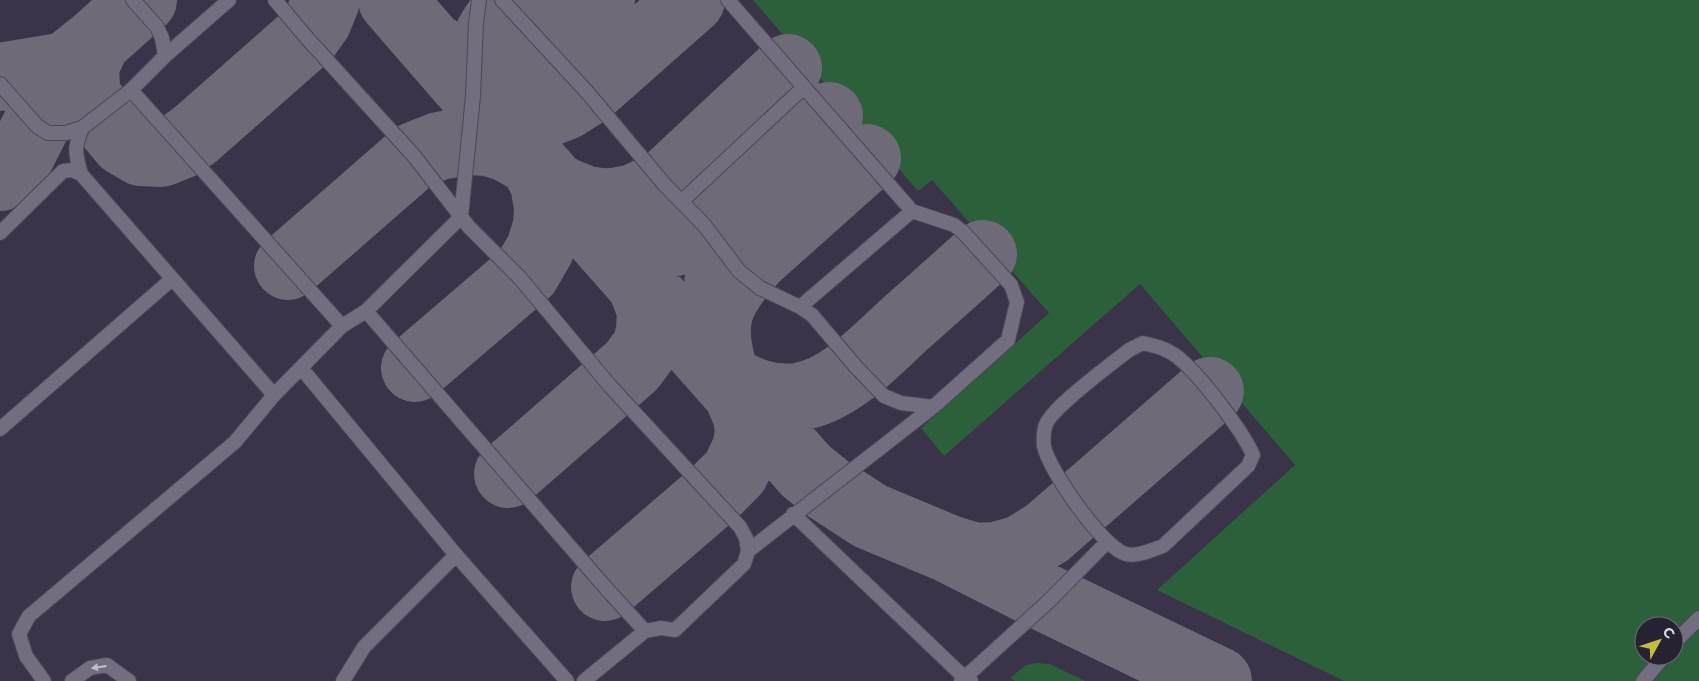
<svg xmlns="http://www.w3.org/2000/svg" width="1699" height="681" viewBox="0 0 1699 681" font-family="Montserrat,sans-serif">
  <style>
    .built { fill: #3a3349; fill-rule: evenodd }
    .green { fill: #2b603b; fill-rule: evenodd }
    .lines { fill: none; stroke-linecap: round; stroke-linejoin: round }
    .taxiway { stroke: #6e6a78; stroke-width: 68 }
    .lane-casing { stroke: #4c4755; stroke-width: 16 }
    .lane { stroke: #736d80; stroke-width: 14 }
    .oneway { fill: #c2becb }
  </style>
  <rect width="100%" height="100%" fill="#312b3c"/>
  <path class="built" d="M 0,0 L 1699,0 L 1699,681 L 0,681 ZM 1644,626 L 1674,626 L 1674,656 L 1644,656 Z"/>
  <path class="green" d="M 753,0 L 1699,0 L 1699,681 L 1344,681 L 1157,590 L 1295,465 L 1140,284 L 944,456 L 921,428 L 1049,313 L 932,180 L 918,191 ZM 1644,626 L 1674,626 L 1674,656 L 1644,656 Z
    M 1037,663 L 1050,664 L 1085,681 L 1015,681 L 1010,678 L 1026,665 Z"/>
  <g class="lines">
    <path class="taxiway" d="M 392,0 C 528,158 668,314 806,471 L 827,488 L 870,516 L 949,549 L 1050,600 L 1218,681
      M 96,42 L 85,66 L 86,88 L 90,101 L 124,142 L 141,152 L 161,153 L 181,145 L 196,134 L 306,37 L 318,20 L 326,0
      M 433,46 C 460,67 494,76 527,62 C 537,57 546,48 555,41 C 570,27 586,14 601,0
      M 0,77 L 66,66 L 96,42 L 143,0
      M 473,96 L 508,111 L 520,114 L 550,112 L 565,106 L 587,92 L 691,0
      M 491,107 C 487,100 486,93 484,85 C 476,47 490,26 515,0
      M 0,177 L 13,166 L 21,155 L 66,66
      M 554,186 L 568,193 L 586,200 L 609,203 L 634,198 L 664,184 L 788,68
      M 593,230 C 621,245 654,253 684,238 C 691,235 698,230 705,226 L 829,116
      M 756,257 C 717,300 707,321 726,378 C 749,392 770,400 798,397 C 840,391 876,350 906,323 C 932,300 958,277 983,254
      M 288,266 L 414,156 L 439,146 L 468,141 L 488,142 L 508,148 L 534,163 L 544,184 L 548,207 L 547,226 L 540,249 L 526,273 L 415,368
      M 718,283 L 739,271 L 756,257 L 867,158
      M 508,474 L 632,366 L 646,347 L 650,331 L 651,310 L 641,284
      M 949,549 L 975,557 L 996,556 L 1021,549 L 1047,533 L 1210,391
      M 605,587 L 712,495 L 735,472 L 746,449 L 749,432 L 747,416 L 737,393"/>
    <defs>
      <path id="lane" d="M 133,0 L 157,27 L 162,38 L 165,56
        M 275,0 L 306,37 L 414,156 L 469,227 L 520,278 L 610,386 L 740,527 L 746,538 L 748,551 L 744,564 L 675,630 L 661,628 L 645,631 L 584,681
        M 502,0 L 587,92 L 664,184 L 705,226 L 739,271 L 760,288 L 800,307 L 812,315 L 856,367 L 884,396 L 901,403 L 933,407
        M 728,0 L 912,211 L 954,225 L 963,232 L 1011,285 L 1017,302 L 1008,340 L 933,407 L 748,551
        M 0,84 L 37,126 L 48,133 L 66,133 L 82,128 L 131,90 L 165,56 L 229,0
        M 131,90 L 342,326
        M 81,174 C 75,153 74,148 82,128
        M 682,201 L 804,87
        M 0,233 L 63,171 L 72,170 L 81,174 L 274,395
        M 800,307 L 912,211
        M 366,311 L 605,587 L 645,631
        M 1143,343 C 1157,346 1171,350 1181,360 C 1202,378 1242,430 1253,455 L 1248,466 L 1163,546 C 1153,550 1136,557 1126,554 C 1103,548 1048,469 1044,446 C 1043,441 1044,431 1045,427 C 1049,409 1113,363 1129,350 Z
        M 302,369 L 456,555 L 567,681
        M 0,429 L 172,279
        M 793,514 L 965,678 L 971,681
        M 1674,643 L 1699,618
        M 44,681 L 26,656 L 19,634 L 29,616 L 235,442 L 274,395 L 342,326 L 366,311 L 461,217 L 473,96 L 476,23 L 479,0
        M 72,681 L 90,668 L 107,665 L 129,681
        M 343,681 L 364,647 L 456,555
        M 961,681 L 1050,600 L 1107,542
        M 1643,681 L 1664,656"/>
    </defs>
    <use href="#lane" class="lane-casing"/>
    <use href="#lane" class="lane"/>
  </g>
  <defs><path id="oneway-solid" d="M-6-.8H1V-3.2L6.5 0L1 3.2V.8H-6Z" transform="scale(1.25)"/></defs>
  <use class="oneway" href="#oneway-solid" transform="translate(99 667) rotate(172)"/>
  <g transform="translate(1659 641) rotate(50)"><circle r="24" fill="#272232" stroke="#6f6b79"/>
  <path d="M0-4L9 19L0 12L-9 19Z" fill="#c2bd3f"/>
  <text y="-8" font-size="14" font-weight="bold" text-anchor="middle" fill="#dcd9e4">С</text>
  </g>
</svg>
